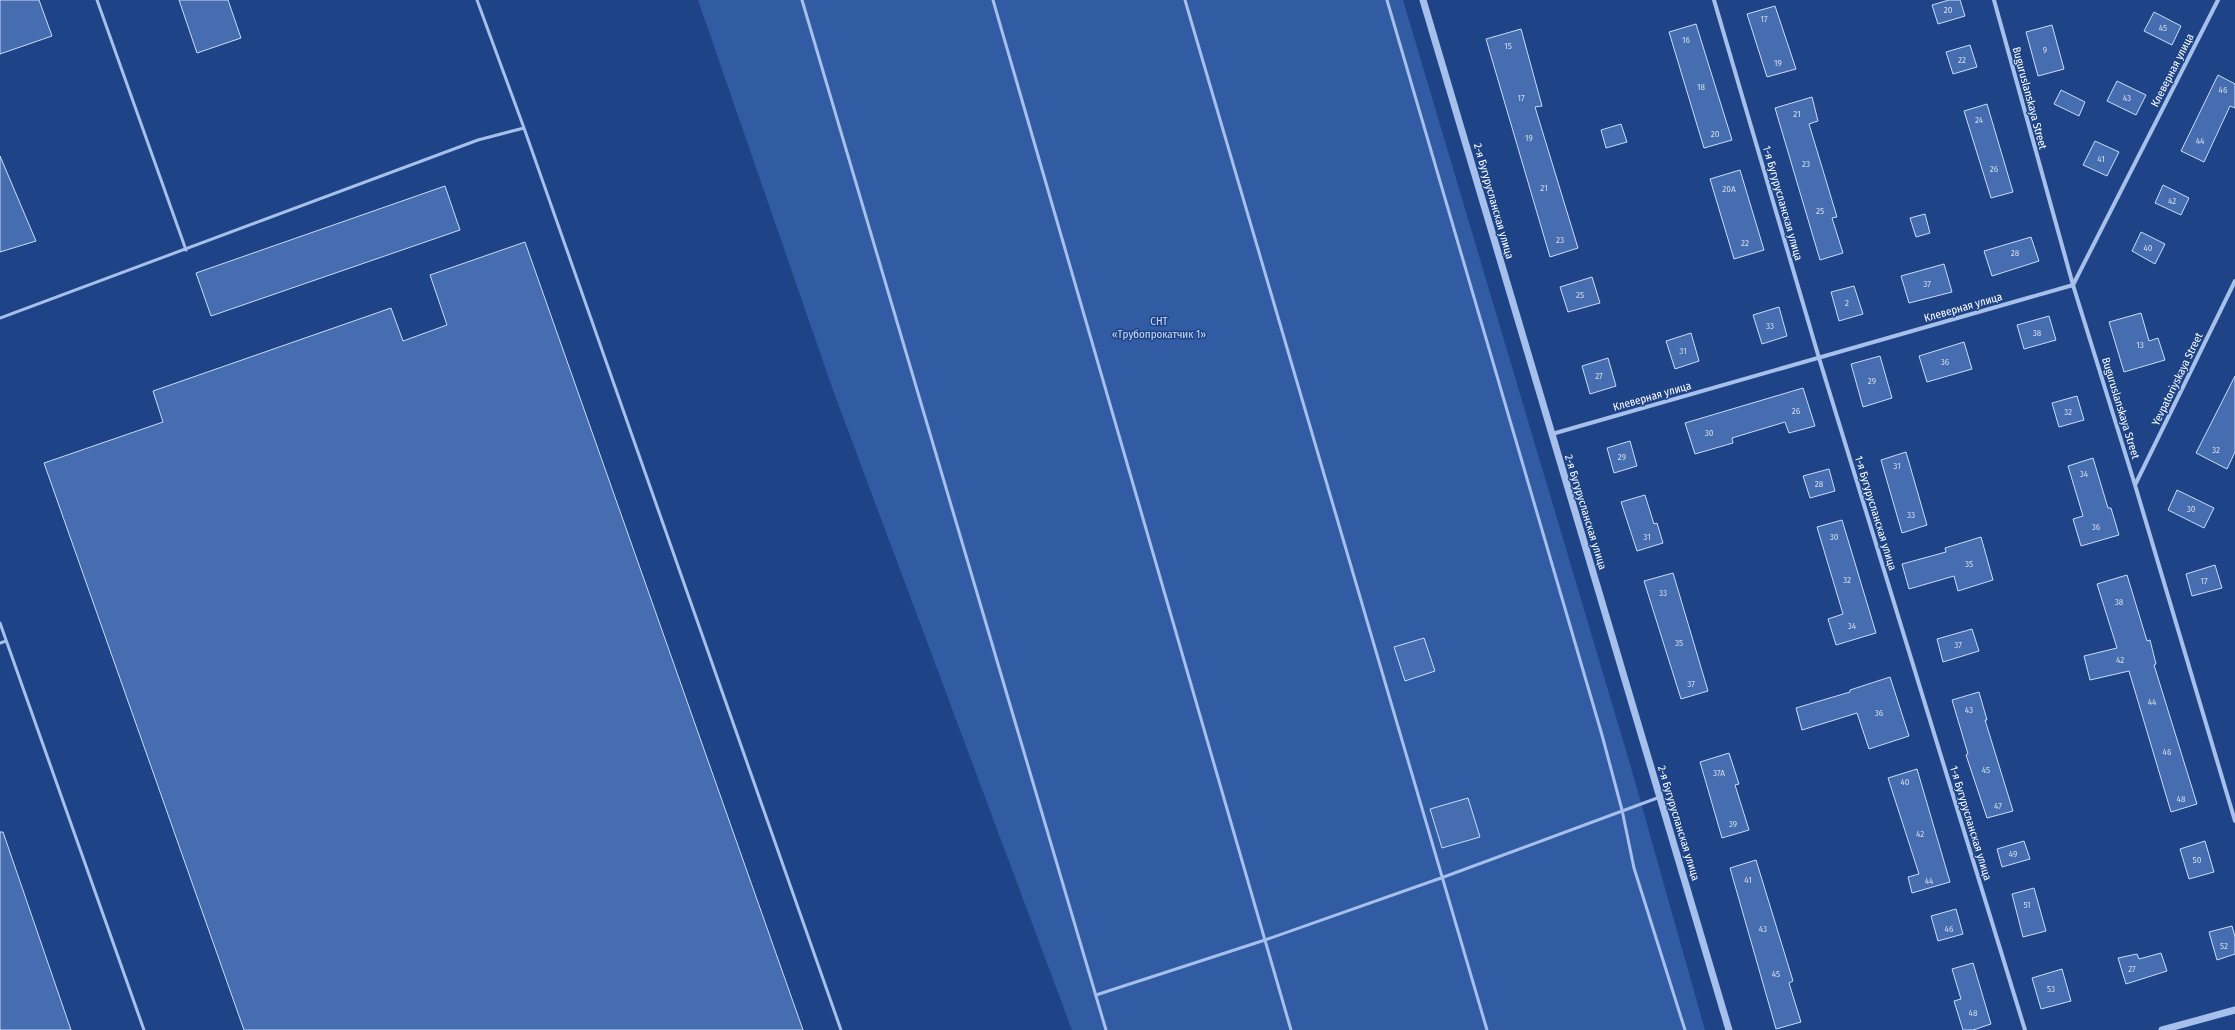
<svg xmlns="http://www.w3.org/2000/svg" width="2235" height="1030" viewBox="0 0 2235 1030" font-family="'Fira Sans Condensed',sans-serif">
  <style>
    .green { fill: #315ca4 }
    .building { fill: #466daf; stroke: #cbdcf8 }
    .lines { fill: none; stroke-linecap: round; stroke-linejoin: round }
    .service { stroke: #a6c0eb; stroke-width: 3 }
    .minor { stroke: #a6c0eb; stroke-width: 4 }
    .tertiary { stroke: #a6c0eb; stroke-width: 7 }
    .labels { text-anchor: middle; stroke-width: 3; stroke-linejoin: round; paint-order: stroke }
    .number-label { font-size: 9px; fill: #d1daeb }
    .street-label { font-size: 11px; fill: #fff; stroke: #1e4487 }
    .park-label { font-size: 11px; fill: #cbdcf8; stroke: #1e4487 }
  </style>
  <rect width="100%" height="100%" fill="#1e4487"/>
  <path class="green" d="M 698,0 L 1403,0 L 1632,771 L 1705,1030 L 1072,1030 L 833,390 Z"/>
  <path class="building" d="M 0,0 L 39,0 L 52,36 L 0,54 Z
    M 179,0 L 228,0 L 241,38 L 197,53 Z
    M 1949,0 L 1960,0 L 1965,16 L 1938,24 L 1932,5 Z
    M 1775,6 L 1796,69 L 1767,77 L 1747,14 Z
    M 2154,12 L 2181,26 L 2172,45 L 2144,31 Z
    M 1696,24 L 1732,140 L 1704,148 L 1669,32 Z
    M 2052,25 L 2064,69 L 2038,76 L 2026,32 Z
    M 1521,29 L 1542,106 L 1535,107 L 1578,248 L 1550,257 L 1486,39 Z
    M 1970,45 L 1977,67 L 1953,74 L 1946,52 Z
    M 2218,75 L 2235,84 L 2235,108 L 2230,106 L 2204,162 L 2181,151 Z
    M 2117,81 L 2146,95 L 2136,115 L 2107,101 Z
    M 2061,90 L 2085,102 L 2079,116 L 2054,104 Z
    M 1812,97 L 1818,121 L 1809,124 L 1837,217 L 1832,218 L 1843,253 L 1820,260 L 1775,108 Z
    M 1987,104 L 2013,192 L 1991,198 L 1964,111 Z
    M 1621,124 L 1627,142 L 1606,148 L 1601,130 Z
    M 2095,141 L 2119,152 L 2107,176 L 2083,165 Z
    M 0,156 L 36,241 L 0,252 Z
    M 1740,170 L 1764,250 L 1734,259 L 1710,179 Z
    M 2163,185 L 2189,198 L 2181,215 L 2155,203 Z
    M 445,186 L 460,230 L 211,316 L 196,273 Z
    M 1925,214 L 1930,233 L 1916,237 L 1910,218 Z
    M 2141,232 L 2165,244 L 2155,264 L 2132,251 Z
    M 2031,237 L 2039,261 L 1992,276 L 1984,251 Z
    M 525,242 L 803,1030 L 244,1030 L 44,463 L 163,422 L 153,391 L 391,308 L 403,341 L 447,325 L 430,275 Z
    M 1944,264 L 1952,292 L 1909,303 L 1901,276 Z
    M 1592,277 L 1600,303 L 1568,312 L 1560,287 Z
    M 1854,286 L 1863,314 L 1839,321 L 1831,292 Z
    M 1779,307 L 1787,336 L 1762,344 L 1753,315 Z
    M 2141,313 L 2149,341 L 2158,338 L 2165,360 L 2124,372 L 2109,322 Z
    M 2049,316 L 2056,340 L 2024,349 L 2017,325 Z
    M 1691,333 L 1699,361 L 1675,369 L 1666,341 Z
    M 1964,342 L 1972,369 L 1927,382 L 1919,356 Z
    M 1880,356 L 1892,398 L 1863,407 L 1851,364 Z
    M 1608,358 L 1616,386 L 1590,394 L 1582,366 Z
    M 2235,376 L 2235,452 L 2227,469 L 2196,453 Z
    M 1803,388 L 1815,426 L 1789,433 L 1785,422 L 1732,438 L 1733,443 L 1695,454 L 1685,423 Z
    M 2077,396 L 2084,420 L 2059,427 L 2052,403 Z
    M 1630,441 L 1637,466 L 1614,473 L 1607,448 Z
    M 1906,452 L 1927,525 L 1902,533 L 1881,460 Z
    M 2093,458 L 2108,508 L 2111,508 L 2119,535 L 2081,546 L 2073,519 L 2083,516 L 2068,466 Z
    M 1829,469 L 1835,491 L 1810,498 L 1803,476 Z
    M 2177,490 L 2214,508 L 2204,528 L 2168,510 Z
    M 1645,495 L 1654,524 L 1657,523 L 1663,543 L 1637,551 L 1621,502 Z
    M 1842,520 L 1876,633 L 1836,645 L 1828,619 L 1843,614 L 1817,527 Z
    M 1981,537 L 1993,580 L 1958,591 L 1954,576 L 1909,589 L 1902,564 L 1946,552 L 1945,548 Z
    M 2215,565 L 2222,588 L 2192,596 L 2186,574 Z
    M 1673,573 L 1708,691 L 1681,699 L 1644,581 Z
    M 2127,575 L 2147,641 L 2150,640 L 2156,664 L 2154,665 L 2197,804 L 2171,812 L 2129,671 L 2090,680 L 2084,656 L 2117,648 L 2097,584 Z
    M 1972,629 L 1979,651 L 1943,662 L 1937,639 Z
    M 1424,638 L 1435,671 L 1405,681 L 1394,647 Z
    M 1890,677 L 1909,736 L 1869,749 L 1857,713 L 1802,730 L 1796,708 L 1850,692 L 1850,690 Z
    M 1979,692 L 1987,720 L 1985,720 L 2013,811 L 1987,818 L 1966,755 L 1968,754 L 1952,700 Z
    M 1729,753 L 1739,784 L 1735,785 L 1749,830 L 1722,838 L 1700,762 Z
    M 1917,769 L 1950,882 L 1912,893 L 1908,877 L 1919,874 L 1888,778 Z
    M 1468,798 L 1480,837 L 1442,848 L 1430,809 Z
    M 0,832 L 3,832 L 71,1030 L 0,1030 Z
    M 2024,841 L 2030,859 L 2002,867 L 1997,849 Z
    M 2205,841 L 2214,872 L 2189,879 L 2180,849 Z
    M 1756,860 L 1793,981 L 1789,983 L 1801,1022 L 1776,1029 L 1730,868 Z
    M 2034,888 L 2046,931 L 2023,937 L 2012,894 Z
    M 1956,909 L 1963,934 L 1938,941 L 1931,916 Z
    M 2232,926 L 2235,937 L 2235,954 L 2217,960 L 2209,932 Z
    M 2161,953 L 2167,971 L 2126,984 L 2118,958 L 2137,954 L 2139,959 Z
    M 1973,963 L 1991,1024 L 1973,1030 L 1963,1030 L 1954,1001 L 1961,999 L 1952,969 Z
    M 2062,969 L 2071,1001 L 2041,1009 L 2032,978 Z"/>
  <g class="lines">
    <path class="service" d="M 97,0 L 186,250
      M 477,0 L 524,128
      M 802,0 L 1106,1030
      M 993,0 L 1291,1030
      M 1185,0 L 1487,1030
      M 1387,0 L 1602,735 L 1622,810 L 1634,868 L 1685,1030
      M 0,318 L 478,140 L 524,128 L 841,1030
      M 0,623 L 144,1030
      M 0,643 L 6,641
      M 1096,995 L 1265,940 L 1441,878 L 1660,797"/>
    <path class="minor" d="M 1714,0 L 1819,358 L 2025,1030
      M 1994,0 L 2073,285 L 2135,485 L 2235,821
      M 1552,434 L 2073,285 L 2218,0
      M 2135,485 L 2235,281"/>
    <path class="tertiary" d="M 1423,0 L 1729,1030
      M 2162,1030 L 2235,1010"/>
  </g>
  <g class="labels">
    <g class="number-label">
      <text x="1948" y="13">20</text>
      <text x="1764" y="22">17</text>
      <text x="2163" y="31">45</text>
      <text x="1686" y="43">16</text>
      <text x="1508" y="49">15</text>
      <text x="2045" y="53">9</text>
      <text x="1962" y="63">22</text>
      <text x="1778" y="66">19</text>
      <text x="1701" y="90">18</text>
      <text x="2223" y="93">46</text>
      <text x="1521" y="101">17</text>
      <text x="2127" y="101">43</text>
      <text x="1797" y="117">21</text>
      <text x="1979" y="123">24</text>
      <text x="1715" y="137">20</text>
      <text x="1529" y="141">19</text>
      <text x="2200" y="144">44</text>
      <text x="2101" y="162">41</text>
      <text x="1806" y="167">23</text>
      <text x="1994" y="172">26</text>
      <text x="1544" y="191">21</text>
      <text x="1729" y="192">20А</text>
      <text x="2172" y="204">42</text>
      <text x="1820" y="214">25</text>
      <text x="1560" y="243">23</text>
      <text x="1745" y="246">22</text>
      <text x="2148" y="251">40</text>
      <text x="2015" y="256">28</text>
      <text x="1927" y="287">37</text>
      <text x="1580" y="298">25</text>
      <text x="1847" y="306">2</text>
      <text x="1770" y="329">33</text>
      <text x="2037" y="336">38</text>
      <text x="2140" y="348">13</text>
      <text x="1683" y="354">31</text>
      <text x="1945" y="365">36</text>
      <text x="1599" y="379">27</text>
      <text x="1872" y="384">29</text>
      <text x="1796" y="414">26</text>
      <text x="2068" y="415">32</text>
      <text x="1709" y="436">30</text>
      <text x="2216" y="453">32</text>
      <text x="1622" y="460">29</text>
      <text x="1897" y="469">31</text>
      <text x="2084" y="477">34</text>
      <text x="1819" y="487">28</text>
      <text x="2191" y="512">30</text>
      <text x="1911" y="518">33</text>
      <text x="2096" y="530">36</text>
      <text x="1647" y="540">31</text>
      <text x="1834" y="540">30</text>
      <text x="1969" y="567">35</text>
      <text x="1847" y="583">32</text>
      <text x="2204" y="584">17</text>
      <text x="1663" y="596">33</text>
      <text x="2119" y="605">38</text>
      <text x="1852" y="629">34</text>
      <text x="1679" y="646">35</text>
      <text x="1958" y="648">37</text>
      <text x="2120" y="663">42</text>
      <text x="1691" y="687">37</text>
      <text x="2152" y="705">44</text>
      <text x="1969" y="713">43</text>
      <text x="1879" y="716">36</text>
      <text x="2167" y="755">46</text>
      <text x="1986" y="773">45</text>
      <text x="1719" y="776">37А</text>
      <text x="1905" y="785">40</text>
      <text x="2181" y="802">48</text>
      <text x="1998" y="809">47</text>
      <text x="1733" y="827">39</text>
      <text x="1920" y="837">42</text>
      <text x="2013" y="857">49</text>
      <text x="2197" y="863">50</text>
      <text x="1748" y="883">41</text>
      <text x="1929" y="884">44</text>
      <text x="2027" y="908">51</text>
      <text x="1763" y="932">43</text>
      <text x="1949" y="932">46</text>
      <text x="2224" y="949">52</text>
      <text x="2132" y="972">27</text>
      <text x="1776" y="977">45</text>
      <text x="2051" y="992">53</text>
      <text x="1973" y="1016">48</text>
    </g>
    <g class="street-label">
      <text transform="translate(2172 70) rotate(-63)" y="4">Клеверная улица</text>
      <text transform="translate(2030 98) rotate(75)" y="4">Buguruslanskaya Street</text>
      <text transform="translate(1494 201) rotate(74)" y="4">2-я Бугурусланская улица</text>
      <text transform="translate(1783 203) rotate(74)" y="4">1-я Бугурусланская улица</text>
      <text transform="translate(1963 307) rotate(-16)" y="4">Клеверная улица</text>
      <text transform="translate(2177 379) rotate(-64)" y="4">Yevpatoriyskaya Street</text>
      <text transform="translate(1652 396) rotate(-16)" y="4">Клеверная улица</text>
      <text transform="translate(2121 408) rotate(73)" y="4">Buguruslanskaya Street</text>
      <text transform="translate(1586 512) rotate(73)" y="4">2-я Бугурусланская улица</text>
      <text transform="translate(1876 513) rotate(73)" y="4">1-я Бугурусланская улица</text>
      <text transform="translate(1679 823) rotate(73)" y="4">2-я Бугурусланская улица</text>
      <text transform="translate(1971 823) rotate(73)" y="4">1-я Бугурусланская улица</text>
    </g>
    <g class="park-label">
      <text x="1159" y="325">СНТ<tspan x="1159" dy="13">«Трубопрокатчик 1»</tspan></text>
    </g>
  </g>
</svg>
